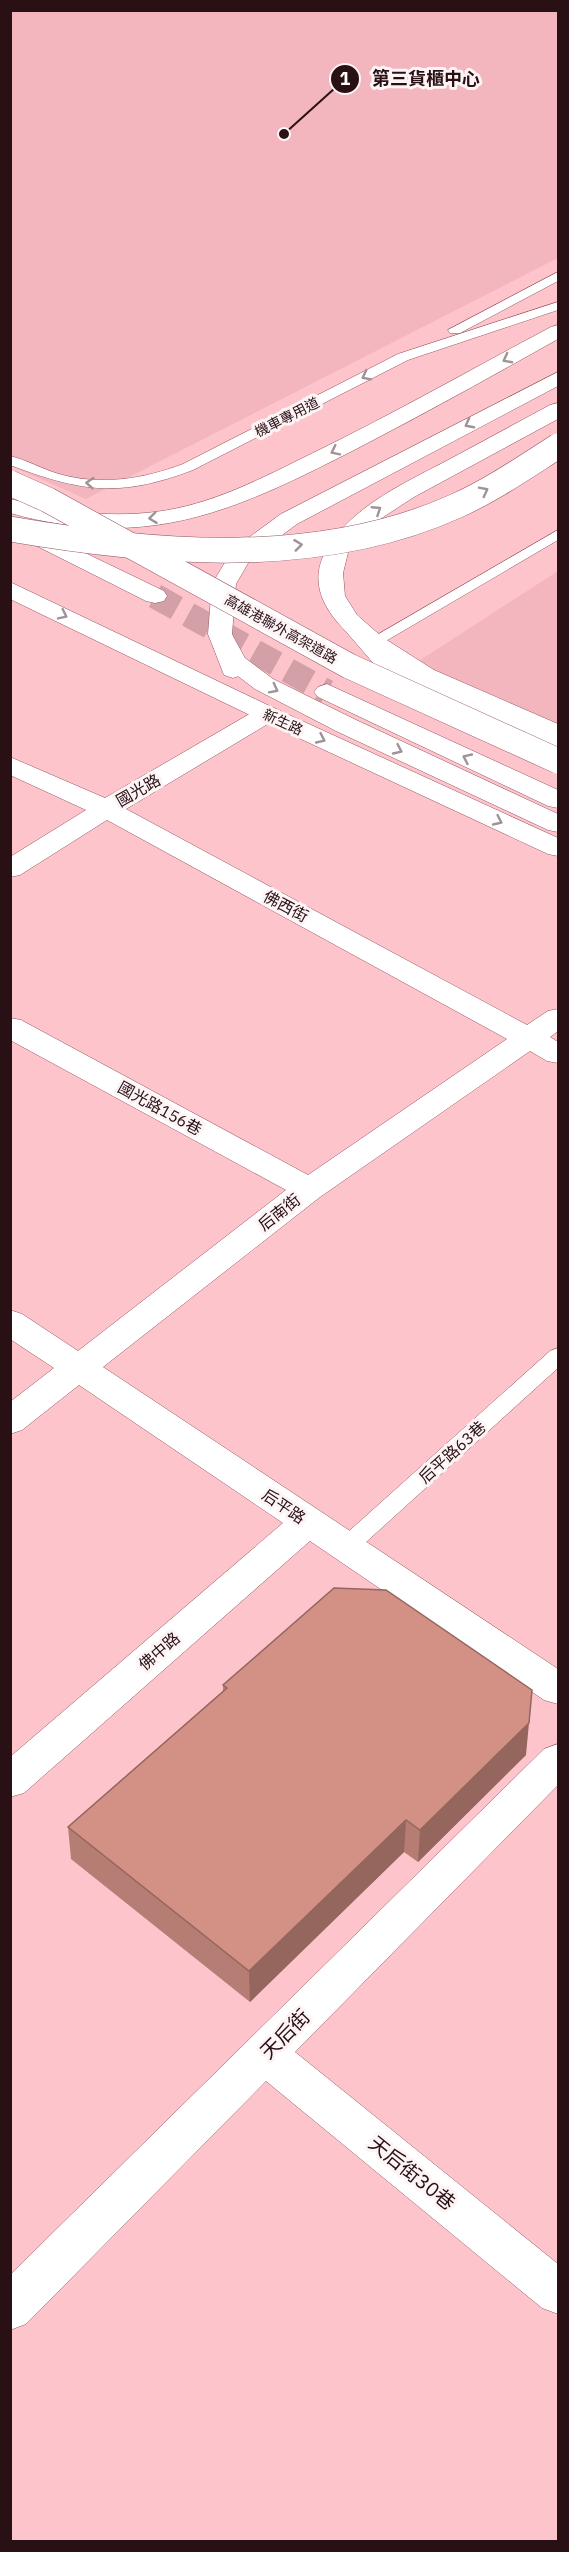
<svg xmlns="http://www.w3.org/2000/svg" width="569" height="2552" viewBox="0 0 569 2552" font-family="'IBM Plex Sans','Noto Sans TC',sans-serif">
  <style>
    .built { fill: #f3b5be }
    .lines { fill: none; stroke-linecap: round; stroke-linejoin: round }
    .secondary-tunnel { stroke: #d3a0a7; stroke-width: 25; stroke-dasharray: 25 13; stroke-linecap: butt }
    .lane-casing { stroke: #93555f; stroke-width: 1 }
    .street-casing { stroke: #93555f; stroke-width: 1 }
    .secondary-casing { stroke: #93555f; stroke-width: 1 }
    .highway-casing { stroke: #93555f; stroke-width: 1 }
    .lane { fill: #fff; fill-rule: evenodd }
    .street { fill: #fff; fill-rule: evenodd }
    .secondary { fill: #fff; fill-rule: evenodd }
    .highway { fill: #fff; fill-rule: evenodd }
    .secondary-bridge-casing { stroke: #93555f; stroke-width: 26; stroke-linecap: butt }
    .highway-bridge-casing { stroke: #93555f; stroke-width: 26; stroke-linecap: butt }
    .secondary-bridge { stroke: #fff; stroke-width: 25 }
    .highway-bridge { stroke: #fff; stroke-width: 25 }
    .wall { fill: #b57d73 }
    .shaded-wall { fill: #94665e }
    .building { fill: #d39186; stroke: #94665e; stroke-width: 1.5 }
    .oneway { stroke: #9f9396 }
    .labels { text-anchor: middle; stroke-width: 6; stroke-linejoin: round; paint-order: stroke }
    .far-street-label { font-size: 14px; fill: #291015; stroke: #fcf4f5 }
    .street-label { font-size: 16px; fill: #291015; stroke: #fcf4f5 }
    .near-street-label { font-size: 20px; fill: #291015; stroke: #fcf4f5 }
    .leader { fill: none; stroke: #291015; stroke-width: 2 }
    .callout-dot { fill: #291015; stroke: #fcf4f5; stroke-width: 2 }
    .mark-label { font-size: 18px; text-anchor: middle; font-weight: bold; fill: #fff }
    .callout-label { font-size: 18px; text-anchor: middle; font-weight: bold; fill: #291015; stroke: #fcf4f5; stroke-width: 6; stroke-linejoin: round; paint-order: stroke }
  </style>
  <rect width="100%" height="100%" fill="#fec4cc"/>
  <path class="built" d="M 11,11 L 558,11 L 558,258 L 86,499 L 11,466 Z
    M 558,571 L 558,770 L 377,688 Z"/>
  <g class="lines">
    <path class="secondary-tunnel" d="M 155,596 L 327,692"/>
    <defs>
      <path id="lane" d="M 558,272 L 558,281 L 460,333 L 450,333 L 448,330 Z
        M 558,302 L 558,310 L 408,360 L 193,470 C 119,498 82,492 10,465 L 10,456 C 27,460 42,469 59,474 C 100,486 144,479 183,464 L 398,354 Z
        M 558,530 L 558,540 L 379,645 L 373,647 L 365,642 Z
        M 558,1348 L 558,1368 L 354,1553 L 346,1556 L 338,1553 L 334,1547 L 338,1541 L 550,1351 Z"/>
      <path id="street" d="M 267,706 L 276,709 L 280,714 L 276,719 L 126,809 L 527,1025 L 548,1011 L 558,1009 L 558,1031 L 550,1037 L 558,1042 L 558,1063 L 547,1061 L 530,1051 L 320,1197 L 103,1367 L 558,1669 L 558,1704 L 544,1700 L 310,1541 L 24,1793 L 10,1797 L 10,1757 L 283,1523 L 79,1385 L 22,1430 L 10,1434 L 10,1402 L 54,1368 L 10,1339 L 10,1310 L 22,1314 L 78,1351 L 286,1190 L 10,1040 L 10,1018 L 21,1020 L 308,1175 L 507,1039 L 107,820 L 20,875 L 10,877 L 10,857 L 86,810 L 10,775 L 10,757 L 105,798 L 258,709 Z
        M 558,1744 L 558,1785 L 295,2052 L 558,2264 L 558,2314 L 542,2308 L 266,2081 L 26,2324 L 10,2330 L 10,2275 L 544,1749 Z"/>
      <path id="secondary" d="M 558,325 L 558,339 C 492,376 426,413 358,448 C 237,510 149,552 10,513 L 10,499 C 59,511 105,518 155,512 C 212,505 262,478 313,453 C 393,414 472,369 551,327 Z
        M 558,372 L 558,386 L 297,524 L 251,558 L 236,584 L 232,634 L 246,670 L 242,675 L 233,678 L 224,675 L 208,634 L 212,584 L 233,549 L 281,514 Z
        M 558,403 L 558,419 L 414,497 L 374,523 L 348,553 L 343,573 L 345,596 L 357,615 L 382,637 L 434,670 L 558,724 L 558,741 C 532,734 507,720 482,709 C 432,688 281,626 327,549 C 353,505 407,482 450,459 C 483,441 517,423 550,405 Z
        M 23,523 L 164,591 L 167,596 L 164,601 L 155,603 L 146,601 L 15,535 L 11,530 L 15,525 Z
        M 10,582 L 276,709 L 558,838 L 558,856 L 548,854 L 258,719 L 10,599 Z
        M 327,684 L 558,790 L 558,808 L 548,806 L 318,697 L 314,692 L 318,687 Z"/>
      <path id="highway" d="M 348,613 L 357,615 L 409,670 L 558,737 L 558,755 L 549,753 L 391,680 L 381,672 L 336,620 L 339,615 Z
        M 220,627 L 229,629 L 245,658 L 273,679 L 354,719 L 558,814 L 558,832 L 548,830 L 336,731 L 255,689 L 226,667 L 208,634 L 211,629 Z"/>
    </defs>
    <use href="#lane" class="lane-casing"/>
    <use href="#street" class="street-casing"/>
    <use href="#secondary" class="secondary-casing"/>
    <use href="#highway" class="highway-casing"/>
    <use href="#lane" class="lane"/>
    <use href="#street" class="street"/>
    <use href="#secondary" class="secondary"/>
    <use href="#highway" class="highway"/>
    <defs>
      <path id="secondary-bridge" d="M 10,529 C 154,554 319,568 456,506 C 492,490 525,467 558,446"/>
      <path id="highway-bridge" d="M 10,483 L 48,500 L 349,666 L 558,761"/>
    </defs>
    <use href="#secondary-bridge" class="secondary-bridge-casing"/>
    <use href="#highway-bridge" class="highway-bridge-casing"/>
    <use href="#secondary-bridge" class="secondary-bridge"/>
    <use href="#highway-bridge" class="highway-bridge"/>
  </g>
  <path class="wall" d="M 223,1685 L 526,1755 L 418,1862 L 404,1852 L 250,2002 L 71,1859 L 68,1827 L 223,1691 Z"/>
  <path class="shaded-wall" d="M 529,1723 L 526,1755 L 418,1862 L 420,1830 Z
    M 406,1820 L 404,1852 L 250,2002 L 249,1971 Z"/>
  <path class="building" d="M 334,1588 L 386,1590 L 532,1690 L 529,1723 L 420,1830 L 406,1820 L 249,1971 L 68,1827 L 227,1688 L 223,1685 Z"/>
  <defs><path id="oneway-chevron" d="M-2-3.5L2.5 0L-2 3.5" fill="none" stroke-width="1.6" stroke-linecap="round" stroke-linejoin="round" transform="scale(1.5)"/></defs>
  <g class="oneway">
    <use href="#oneway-chevron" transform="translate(507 359) rotate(152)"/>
    <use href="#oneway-chevron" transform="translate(366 376) rotate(153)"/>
    <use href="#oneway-chevron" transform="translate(469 424) rotate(152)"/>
    <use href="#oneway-chevron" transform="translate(335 451) rotate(154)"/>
    <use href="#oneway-chevron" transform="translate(90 483) rotate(-176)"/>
    <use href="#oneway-chevron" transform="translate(484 491) rotate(-27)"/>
    <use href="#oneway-chevron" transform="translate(377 510) rotate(-33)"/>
    <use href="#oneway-chevron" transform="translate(153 518) rotate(173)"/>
    <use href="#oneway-chevron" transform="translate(298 545) rotate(-7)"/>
    <use href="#oneway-chevron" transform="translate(63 615) rotate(26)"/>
    <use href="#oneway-chevron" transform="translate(274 689) rotate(27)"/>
    <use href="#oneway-chevron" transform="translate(321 739) rotate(25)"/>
    <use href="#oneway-chevron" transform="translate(398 750) rotate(25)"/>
    <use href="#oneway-chevron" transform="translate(467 758) rotate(-155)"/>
    <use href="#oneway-chevron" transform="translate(498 821) rotate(25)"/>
  </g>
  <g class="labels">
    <g class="far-street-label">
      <text transform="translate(287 417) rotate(-27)" y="5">機車專用道</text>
      <text transform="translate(281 629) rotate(29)" y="5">高雄港聯外高架道路</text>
      <text transform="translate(283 722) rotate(25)" y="5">新生路</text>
    </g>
    <g class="street-label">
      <text transform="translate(138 790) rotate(-30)" y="6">國光路</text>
      <text transform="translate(286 906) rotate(28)" y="6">佛西街</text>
      <text transform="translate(160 1108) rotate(29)" y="6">國光路156巷</text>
      <text transform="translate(279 1212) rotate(-38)" y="6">后南街</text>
      <text transform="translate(452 1452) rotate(-42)" y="6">后平路63巷</text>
      <text transform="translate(284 1506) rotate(34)" y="6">后平路</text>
      <text transform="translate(159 1651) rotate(-41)" y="6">佛中路</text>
    </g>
    <g class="near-street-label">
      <text transform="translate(285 2034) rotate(-45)" y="7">天后街</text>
      <text transform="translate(412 2173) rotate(39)" y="7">天后街30巷</text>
    </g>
  </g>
  <path class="leader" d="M284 134L345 79"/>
  <g class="callout-dot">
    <circle cx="284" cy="134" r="6"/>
    <circle cx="345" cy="79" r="15"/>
  </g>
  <g class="mark-label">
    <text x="345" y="85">1</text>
  </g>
  <g class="callout-label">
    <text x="426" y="85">第三貨櫃中心</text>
  </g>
  <rect width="569" height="2552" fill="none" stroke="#291015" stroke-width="24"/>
</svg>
